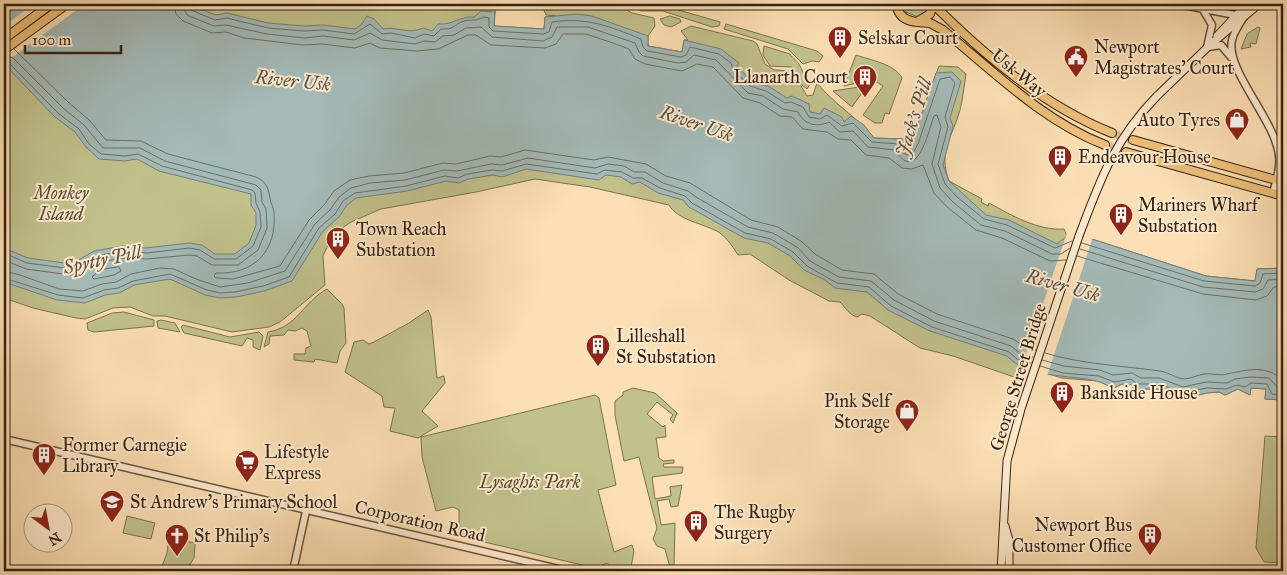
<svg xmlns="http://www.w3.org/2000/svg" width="1287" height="575" viewBox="0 0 1287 575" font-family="'IM FELL Great Primer',serif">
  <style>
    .green { fill: #c1c18c; stroke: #7b724e }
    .water { fill: #a3bab7; stroke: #777d75 }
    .pier { fill: #fcdfb4 }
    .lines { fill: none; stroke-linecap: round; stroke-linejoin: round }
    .shore { stroke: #6c6e64; stroke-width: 1 }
    .primary-tunnel { stroke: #d4b993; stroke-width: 8; stroke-dasharray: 8 4; stroke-linecap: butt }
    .tertiary-casing { stroke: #67513a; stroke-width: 9 }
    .secondary-casing { stroke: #352211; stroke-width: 9 }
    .primary-casing { stroke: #352211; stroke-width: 10 }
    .tertiary { stroke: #fdeace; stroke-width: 6 }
    .secondary { stroke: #fdeace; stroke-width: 7 }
    .primary { stroke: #eec07a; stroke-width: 8 }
    .secondary-bridge-casing { stroke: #352211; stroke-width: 9; stroke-linecap: butt }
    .secondary-bridge { stroke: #fdeace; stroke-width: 7 }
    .labels { text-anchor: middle; stroke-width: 4; stroke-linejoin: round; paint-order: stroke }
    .poi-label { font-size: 18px; fill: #352211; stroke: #fdeace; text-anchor: start }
    .street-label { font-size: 18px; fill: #352211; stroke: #fdeace }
    .park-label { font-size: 18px; font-style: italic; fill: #584a30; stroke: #fdeace }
    .water-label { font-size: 19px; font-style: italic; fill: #565043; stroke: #fdeace }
  </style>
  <rect width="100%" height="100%" fill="#fcdfb4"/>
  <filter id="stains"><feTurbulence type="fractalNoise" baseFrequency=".004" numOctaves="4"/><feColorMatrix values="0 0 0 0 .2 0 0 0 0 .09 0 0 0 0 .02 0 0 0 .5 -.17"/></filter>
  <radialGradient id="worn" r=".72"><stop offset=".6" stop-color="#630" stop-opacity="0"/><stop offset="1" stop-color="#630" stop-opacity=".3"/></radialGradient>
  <path class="green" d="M 4,4 L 292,213 L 520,134 L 1219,358 L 1283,400 L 1265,399 L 1266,389 L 1251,388 L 1250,395 L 1238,389 L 1225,395 L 1219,392 L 1207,393 L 1182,399 L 1158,389 L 1134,389 L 1131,384 L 1126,388 L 1122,384 L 1114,388 L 1098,381 L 1062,378 L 1022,366 L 1017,378 L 953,356 L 920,348 L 870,316 L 862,314 L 857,317 C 848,314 846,308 840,302 L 829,301 L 789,280 L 750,254 L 738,255 C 733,247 728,239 720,233 C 704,223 678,221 669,205 L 590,187 L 535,179 L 476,192 L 381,209 L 351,222 L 333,234 L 323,256 L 325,285 L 280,322 L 269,327 L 232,332 L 165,316 L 153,316 L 130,307 L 113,308 L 85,319 L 76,318 L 33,308 L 4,298 Z
    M 153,4 L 387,4 L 404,8 L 419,4 L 499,4 L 495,12 L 494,26 L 544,29 L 545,17 L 556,16 L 546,15 L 543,8 L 535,6 L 538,4 L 580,7 L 593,5 L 598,8 L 608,4 L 617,4 L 632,13 L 654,18 L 655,26 L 648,36 L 648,46 L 682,52 L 684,40 L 688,40 L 681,31 L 691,26 L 753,41 L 757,44 L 765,64 L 774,70 L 792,71 L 807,96 L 813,95 L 817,83 C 834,104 857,117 874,138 L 904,139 L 908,152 L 939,66 L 958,67 L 966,74 C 964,86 963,98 960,110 C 952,138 938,151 949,181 L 982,199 L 981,202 L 988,206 L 989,203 C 1011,215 1038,231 1064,229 L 1067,236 L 1095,240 L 1206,276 L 1255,281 L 1257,269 L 1283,268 L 1259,305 Z
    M 632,4 L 658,4 L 720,22 L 719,26 L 712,27 L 663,11 L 641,11 Z
    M 903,4 L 931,4 L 928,10 L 918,17 L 906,12 Z
    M 670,16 L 680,19 L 681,22 L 671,27 L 664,25 L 660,19 Z
    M 726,24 L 817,51 L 823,56 L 819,62 L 812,61 L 803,64 L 788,49 L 724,29 Z
    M 1258,27 L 1260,28 L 1256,44 L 1250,43 L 1251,47 L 1241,49 L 1247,34 Z
    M 764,46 L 790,54 C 793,59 797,60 800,66 C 804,72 803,78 810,84 L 807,89 L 802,85 L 792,67 L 770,66 L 763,55 Z
    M 856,55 C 870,60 895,64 902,78 L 889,114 L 885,113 L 882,123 L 875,123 L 863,115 L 883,86 L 872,79 L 867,85 L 862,82 L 844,86 Z
    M 859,87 L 864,90 L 852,107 L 833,91 Z
    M 327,289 L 342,304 L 344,308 L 346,343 L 340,351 L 337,363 L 315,359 L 314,362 L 294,360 L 294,354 L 305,354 L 306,348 L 311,346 L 307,331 L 302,328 L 295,331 L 288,330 L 284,335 L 270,336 L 269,344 L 264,347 L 268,332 C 298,327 302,303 327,289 Z
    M 428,310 L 431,317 L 437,378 L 444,376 L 445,383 L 422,411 L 438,426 L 418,438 L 390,431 L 395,408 L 384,407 L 382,396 L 345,372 L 354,342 L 363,340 L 369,344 L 374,342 L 409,323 Z
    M 124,312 L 154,320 L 154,326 L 94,332 L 88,330 L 87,323 L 112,313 Z
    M 161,320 L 175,323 L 180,332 L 158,328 L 157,321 Z
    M 183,325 L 230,337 L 259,332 L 263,336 L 260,350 L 253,347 L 253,340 L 247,338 L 242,346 L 184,333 L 181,327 Z
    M 633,388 L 655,393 L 677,413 L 673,423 L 670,419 L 673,415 L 657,402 L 647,414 L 663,427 L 665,425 L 666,437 L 656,438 L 659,458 L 663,461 L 674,460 L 674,463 L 663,464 L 664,467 L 683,467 L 682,473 L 652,477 L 655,499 L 671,496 L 670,487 L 682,485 L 678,506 L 671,507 L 669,499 L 657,501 L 661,525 L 675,523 L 674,568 L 671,571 L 665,549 L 657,546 L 653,539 L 657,528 L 639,457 L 624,461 L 615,415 L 615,401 L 623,395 L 623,392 Z
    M 595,395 L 599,398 L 616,485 L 598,490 L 614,552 L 632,545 L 634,551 L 631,567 L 613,571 L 607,563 L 595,568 L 459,536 L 459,510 L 453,507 L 436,511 L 422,457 L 421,437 Z
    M 1265,436 L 1283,437 L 1283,563 L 1264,562 L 1256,548 Z
    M 127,516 L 155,523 L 151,539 L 123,533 Z
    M 169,538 L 195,543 L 194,558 L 186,571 L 169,571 L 161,569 L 167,553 Z"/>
  <path class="water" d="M 4,4 L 186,4 L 216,15 L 227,13 L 268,23 L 304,26 L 323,25 L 355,29 L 361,25 L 367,16 L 374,19 L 383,29 C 397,26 409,35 423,28 L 432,31 L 438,24 C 454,25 459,16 474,17 L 481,11 L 495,12 L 494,26 L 544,29 L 545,17 L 577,14 L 592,16 L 648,36 L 648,46 L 682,52 L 684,40 L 721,49 L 739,63 L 737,66 L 753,83 L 768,86 L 787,98 L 792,96 L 809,104 L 810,112 L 820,114 L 824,108 L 842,117 L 844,122 L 851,116 L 864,125 L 874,138 L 904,139 L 908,152 L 936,73 L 952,72 L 961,81 L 950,118 L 953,126 L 943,165 L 949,181 L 986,215 L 1009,220 L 1057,244 L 1067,236 L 1095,240 L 1206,276 L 1255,281 L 1257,269 L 1283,268 L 1283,400 L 1265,399 L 1266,389 L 1251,388 L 1250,395 L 1238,389 L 1225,395 L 1219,392 L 1207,393 L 1182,399 L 1158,389 L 1134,389 L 1131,384 L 1126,388 L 1122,384 L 1114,388 C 1108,386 1102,382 1096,381 C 1068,374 1029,379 1007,356 L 930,331 L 888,310 L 867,292 L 835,288 L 825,280 L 804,270 L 790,256 L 768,243 L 744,238 L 689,207 L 683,200 L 658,193 L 640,182 L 632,184 L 621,177 L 606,175 L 599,180 L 526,169 L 502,177 L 493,175 L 468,179 L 459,183 L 446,181 L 407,191 L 356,198 L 347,205 L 339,217 L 323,231 L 292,281 L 264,291 L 236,297 L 220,298 L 205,295 L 170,279 L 134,285 L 119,293 L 105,295 L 85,303 L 57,300 L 4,282 L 4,248 L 28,258 L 72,264 L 94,251 L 123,246 L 146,248 L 189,243 L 202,245 L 215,254 L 235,254 L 249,243 L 256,225 L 256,213 L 251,205 L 251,194 L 159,171 L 137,159 L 125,161 L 99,159 L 86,147 L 75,132 L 55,117 L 4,64 Z"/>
  <path class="pier" d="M 34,4 L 85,4 L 4,63 L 4,26 Z
    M 1067,233 L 1093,237 L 1047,376 L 1021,368 Z"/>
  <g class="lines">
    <path class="shore" d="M 174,4 L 176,14 L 183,21 L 212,33 L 226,32 L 244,38 L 303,45 L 322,44 L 355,48 L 370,43 L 380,48 L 417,51 L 438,49 L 468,35 L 476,35 L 491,45 L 545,48 L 556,44 L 563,34 L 586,34 L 613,43 L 629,49 L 635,59 L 645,64 L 682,71 L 697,64 L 713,67 L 743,98 L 760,103 L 780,116 L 792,117 L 803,129 L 827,132 L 838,139 L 851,140 L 866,155 L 889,158 L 902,168 L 912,169 L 923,165 L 934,193 L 947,207 L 976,230 L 1002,238 L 1050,261 L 1066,260
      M 181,4 L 187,15 L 214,26 L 226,25 L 267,34 L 304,38 L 323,36 L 354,40 L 370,33 L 382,40 L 415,44 L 424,41 L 435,42 L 443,36 L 454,35 L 466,28 L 481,27 L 492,37 L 543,41 L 552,37 L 557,27 L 588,27 L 635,43 L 639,52 L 643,56 L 678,63 L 686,62 L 694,55 L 716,60 L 748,93 L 763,96 L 783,109 L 798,112 C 804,124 816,128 829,122 L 840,132 L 853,131 L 868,147 L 895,150 C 917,185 928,132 934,116 L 937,115 L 941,127 L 932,164 L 940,188 L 953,202 L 981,225 L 1005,231 L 1052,254 L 1061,254 L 1070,248
      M 188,4 L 191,10 L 215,20 L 227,18 L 268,28 L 304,31 L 323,30 L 354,34 L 370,24 L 382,34 L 391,33 L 415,38 L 424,34 L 434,36 L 441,29 C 454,30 453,25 464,21 C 473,19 474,22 484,17 L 489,18 L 489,27 L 493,31 L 543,34 L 549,32 L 552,22 C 587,17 609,26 641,39 L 643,47 L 647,51 L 681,57 L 686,55 L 690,47 L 719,54 L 731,63 L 733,70 L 750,86 L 766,91 L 785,103 L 791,102 L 803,107 L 809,117 L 820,119 L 827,115 L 842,126 L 853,123 L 872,142 L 899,144 L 903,153 L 908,155 L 913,153 L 918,144 L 940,79 L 950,77 L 955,83 L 945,117 L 948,127 L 938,164 L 945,184 L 957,197 L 984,219 L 1007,225 L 1055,248 L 1072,241
      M 14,49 L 68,102 L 89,120 L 106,140 L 141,141 L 168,154 L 256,177 C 267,182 268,188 270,198 C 270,203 274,207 274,213 C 277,251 254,275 216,273 L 214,276 L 216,278 L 233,279 L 280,266 L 309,220 L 324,205 L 334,191 L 350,180 L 369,176 L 404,173 L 443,163 L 456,164 L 490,156 L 501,157 L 525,150 L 594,160 L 608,157 L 646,164 L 666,176 L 690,183 L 751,220 L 778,227 L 801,241 L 815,254 L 842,270 L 874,274 L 898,294 L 937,314 L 1013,339 L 1025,347 L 1036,350
      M 4,61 L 9,63 L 58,113 L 79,129 L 89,144 L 101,154 L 125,156 L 138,154 L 162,166 L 252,190 L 255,193 L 256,203 L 260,212 L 261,227 L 253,246 L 236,259 L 214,259 L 200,250 L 189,248 L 147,253 L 124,251 L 96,256 L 72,269 L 27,263 L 4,253
      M 1082,243 L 1204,281 L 1255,286 L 1260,283 L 1263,274 L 1283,273
      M 1080,249 L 1203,287 L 1255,292 L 1263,289 L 1268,280 L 1283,279
      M 1077,256 L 1203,294 L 1256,300 L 1267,296 L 1274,287 L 1283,286
      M 4,260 L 26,269 L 71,275 L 98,262 L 124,258 L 147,259 L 189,255 L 197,256 L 212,265 L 238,265 L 258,250 L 267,228 L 266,209 L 262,202 L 261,190 L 256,185 L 165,161 L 140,148 L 103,148 L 84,125 L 63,108 L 13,58 L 5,55
      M 119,267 L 121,271 L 114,275 L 94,279 L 92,277 L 100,270 Z
      M 4,271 L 20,275 L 59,289 L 83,291 L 102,284 L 116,282 L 131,274 L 160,268 L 174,269 L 196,279 L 220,287 L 248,283 L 285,271 L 315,224 L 330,210 L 339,197 L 351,188 L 370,183 L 405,180 L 444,170 L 457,171 L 491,164 L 502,165 L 528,158 L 595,168 L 608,164 L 624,166 L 634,172 L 645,172 L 663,183 L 688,191 L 696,197 L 748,227 L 773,233 L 797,247 L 810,261 L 839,277 L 871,281 L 894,300 L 934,321 L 1011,346 L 1021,354 L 1033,357
      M 4,278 L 58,295 L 83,298 L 104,290 L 118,288 L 133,281 L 170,274 L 207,290 L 220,293 L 235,292 L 263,286 L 289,277 L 319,228 L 335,214 L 343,201 L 355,193 L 406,186 L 445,176 L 458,178 L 467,174 L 492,170 L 502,171 L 526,164 L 597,174 L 605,170 L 622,172 L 633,178 L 642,178 L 660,188 L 685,196 L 692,203 L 745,233 L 771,239 L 793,252 L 807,266 L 837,283 L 869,287 L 891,306 L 932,327 L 1009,352 L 1017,359 L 1031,363
      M 1045,353 C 1081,364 1123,366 1160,371 C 1168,372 1177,379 1185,379 C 1192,378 1198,375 1204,374 C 1211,373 1220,376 1227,374 C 1246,370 1268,364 1283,381
      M 1042,360 L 1064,366 L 1100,370 L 1113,375 L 1132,373 L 1141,378 L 1159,378 L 1183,387 L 1206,382 L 1227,383 L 1235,379 L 1251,377 L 1269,378 L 1278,388 L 1283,388
      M 1040,366 L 1063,373 L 1099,376 L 1114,382 L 1131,379 L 1137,384 L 1159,384 L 1182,393 L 1207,388 L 1226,389 L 1237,385 L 1245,387 L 1251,383 L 1267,384 L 1272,394 L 1283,395"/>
    <path class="primary-tunnel" d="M 1112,133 L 1133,140
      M 1105,145 L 1126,152"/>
    <defs>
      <path id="tertiary" d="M 1178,4 L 1235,15
        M 1252,4 C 1246,16 1235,27 1232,40 C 1225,70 1276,121 1279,156 C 1281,168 1276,181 1273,193
        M 1202,8 L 1212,25 L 1207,47
        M 1208,47 L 1221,45 L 1231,57
        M 4,439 L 567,571
        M 293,571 L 306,511"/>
      <path id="secondary" d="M 1217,36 L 1247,4
        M 1157,96 L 1211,44 L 1259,4
        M 1005,526 L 1009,540 L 1009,571
        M 1001,571 L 1007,461 L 1021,409 L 1079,236"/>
      <path id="primary" d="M 896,4 C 898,15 905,21 917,22 L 930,14 L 933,4
        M 933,4 C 984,55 1044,106 1112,133
        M 917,22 L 930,23 L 943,30 C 993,71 1043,121 1105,145
        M 4,39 L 51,4
        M 4,50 L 67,4
        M 1133,140 L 1283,182
        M 1126,152 L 1283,196"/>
    </defs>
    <use href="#tertiary" class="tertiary-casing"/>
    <use href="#secondary" class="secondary-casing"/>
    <use href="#primary" class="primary-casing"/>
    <use href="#tertiary" class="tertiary"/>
    <use href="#secondary" class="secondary"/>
    <use href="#primary" class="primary"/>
    <defs>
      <path id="secondary-bridge" d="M 1079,236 C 1100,180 1114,140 1157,96"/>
    </defs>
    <use href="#secondary-bridge" class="secondary-bridge-casing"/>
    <use href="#secondary-bridge" class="secondary-bridge"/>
  </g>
  <defs>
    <symbol id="building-pin" viewBox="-11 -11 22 30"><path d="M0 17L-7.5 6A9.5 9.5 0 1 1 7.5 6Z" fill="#8f2418" stroke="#fdeace"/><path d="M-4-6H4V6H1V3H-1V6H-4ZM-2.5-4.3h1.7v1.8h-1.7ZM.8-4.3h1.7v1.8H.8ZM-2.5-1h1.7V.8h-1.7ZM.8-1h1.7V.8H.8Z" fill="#fff"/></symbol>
    <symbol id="civic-pin" viewBox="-11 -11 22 30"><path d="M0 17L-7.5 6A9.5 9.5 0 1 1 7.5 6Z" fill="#8f2418" stroke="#fdeace"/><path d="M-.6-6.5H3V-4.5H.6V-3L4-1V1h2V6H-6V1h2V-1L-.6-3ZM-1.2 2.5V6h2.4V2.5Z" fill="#fff"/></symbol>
    <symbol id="shop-pin" viewBox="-11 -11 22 30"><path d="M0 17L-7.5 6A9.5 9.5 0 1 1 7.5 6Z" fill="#8f2418" stroke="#fdeace"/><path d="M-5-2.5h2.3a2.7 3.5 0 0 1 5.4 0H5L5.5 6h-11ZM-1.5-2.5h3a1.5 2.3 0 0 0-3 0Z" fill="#fff"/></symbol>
    <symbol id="supermarket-pin" viewBox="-11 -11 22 30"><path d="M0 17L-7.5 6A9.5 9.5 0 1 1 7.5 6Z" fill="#8f2418" stroke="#fdeace"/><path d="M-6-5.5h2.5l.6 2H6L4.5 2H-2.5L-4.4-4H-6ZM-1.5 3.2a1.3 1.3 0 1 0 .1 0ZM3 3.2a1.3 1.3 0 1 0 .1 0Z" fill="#fff"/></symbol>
    <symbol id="school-pin" viewBox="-11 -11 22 30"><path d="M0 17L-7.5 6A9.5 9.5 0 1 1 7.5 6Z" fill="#8f2418" stroke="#fdeace"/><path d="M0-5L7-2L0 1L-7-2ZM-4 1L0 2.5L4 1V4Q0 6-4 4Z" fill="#fff"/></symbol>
    <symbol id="church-pin" viewBox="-11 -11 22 30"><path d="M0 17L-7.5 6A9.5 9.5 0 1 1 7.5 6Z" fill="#8f2418" stroke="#fdeace"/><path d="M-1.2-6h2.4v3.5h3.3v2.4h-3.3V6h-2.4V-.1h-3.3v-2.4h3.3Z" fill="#fff"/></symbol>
  </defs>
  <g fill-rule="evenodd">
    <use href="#building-pin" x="826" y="24" width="28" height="38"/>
    <use href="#civic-pin" x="1062" y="43" width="28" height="38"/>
    <use href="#building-pin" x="851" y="63" width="28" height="38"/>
    <use href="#shop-pin" x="1223" y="106" width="28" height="38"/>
    <use href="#building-pin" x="1046" y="143" width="28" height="38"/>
    <use href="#building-pin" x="1107" y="201" width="28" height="38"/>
    <use href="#building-pin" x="324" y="225" width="28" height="38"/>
    <use href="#building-pin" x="584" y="332" width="28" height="38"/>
    <use href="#building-pin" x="1048" y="379" width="28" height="38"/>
    <use href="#shop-pin" x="893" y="397" width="28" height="38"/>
    <use href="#building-pin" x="30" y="441" width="28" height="38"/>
    <use href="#supermarket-pin" x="233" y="448" width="28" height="38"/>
    <use href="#school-pin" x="98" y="488" width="28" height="38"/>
    <use href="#building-pin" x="682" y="508" width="28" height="38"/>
    <use href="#building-pin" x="1136" y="521" width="28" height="38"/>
    <use href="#church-pin" x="163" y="522" width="28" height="38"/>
  </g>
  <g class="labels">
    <g class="poi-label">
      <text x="858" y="44">Selskar Court</text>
      <text x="1094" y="53">Newport<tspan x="1094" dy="21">Magistrates' Court</tspan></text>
      <text x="848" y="83" text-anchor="end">Llanarth Court</text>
      <text x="1220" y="126" text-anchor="end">Auto Tyres</text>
      <text x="1078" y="163">Endeavour House</text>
      <text x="1138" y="211">Mariners Wharf<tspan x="1138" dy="21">Substation</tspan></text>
      <text x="356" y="235">Town Reach<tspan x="356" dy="21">Substation</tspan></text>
      <text x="616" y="342">Lilleshall<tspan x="616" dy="21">St Substation</tspan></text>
      <text x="1080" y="399">Bankside House</text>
      <text x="890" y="407" text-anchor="end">Pink Self<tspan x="890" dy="21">Storage</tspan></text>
      <text x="62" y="451">Former Carnegie<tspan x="62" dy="21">Library</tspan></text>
      <text x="264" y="458">Lifestyle<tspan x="264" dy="21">Express</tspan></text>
      <text x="130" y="508">St Andrew's Primary School</text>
      <text x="714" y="518">The Rugby<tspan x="714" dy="21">Surgery</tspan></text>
      <text x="1132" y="531" text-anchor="end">Newport Bus<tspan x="1132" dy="21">Customer Office</tspan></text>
      <text x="194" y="542">St Philip's</text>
    </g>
    <g class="street-label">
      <text transform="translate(1019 73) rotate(39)" y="6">Usk Way</text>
      <text transform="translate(1018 377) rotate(-73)" y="6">George Street Bridge</text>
      <text transform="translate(420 521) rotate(13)" y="6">Corporation Road</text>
    </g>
    <g class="park-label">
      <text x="61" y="199">Monkey<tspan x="61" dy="21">Island</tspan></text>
      <text x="530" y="488">Lysaghts Park</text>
    </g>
    <g class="water-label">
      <text transform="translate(293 80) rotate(6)" y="7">River Usk</text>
      <text transform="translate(913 117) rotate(-72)" y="7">Jack's Pill</text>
      <text transform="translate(697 123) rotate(19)" y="7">River Usk</text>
      <text transform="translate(102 259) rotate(-12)" y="7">Spytty Pill</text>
      <text transform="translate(1063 285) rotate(16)" y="7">River Usk</text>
    </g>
  </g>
  <rect width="1287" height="575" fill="none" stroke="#fcdfb4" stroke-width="20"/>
  <rect x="5" y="5" width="1277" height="565" fill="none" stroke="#352211" stroke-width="2.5"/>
  <rect x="10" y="10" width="1267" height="555" fill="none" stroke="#352211"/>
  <g transform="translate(48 528) rotate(148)"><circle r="24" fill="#fdeace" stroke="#ad9a82"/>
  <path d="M0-4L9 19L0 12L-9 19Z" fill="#8f2418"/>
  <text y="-8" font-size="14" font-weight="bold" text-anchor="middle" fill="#352211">N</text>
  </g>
  <path d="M25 45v8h96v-8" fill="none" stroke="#352211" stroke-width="2.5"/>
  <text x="32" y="45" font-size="15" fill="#352211" stroke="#fdeace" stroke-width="4" paint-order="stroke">100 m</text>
  <rect width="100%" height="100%" filter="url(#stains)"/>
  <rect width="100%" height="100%" fill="url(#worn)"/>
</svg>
